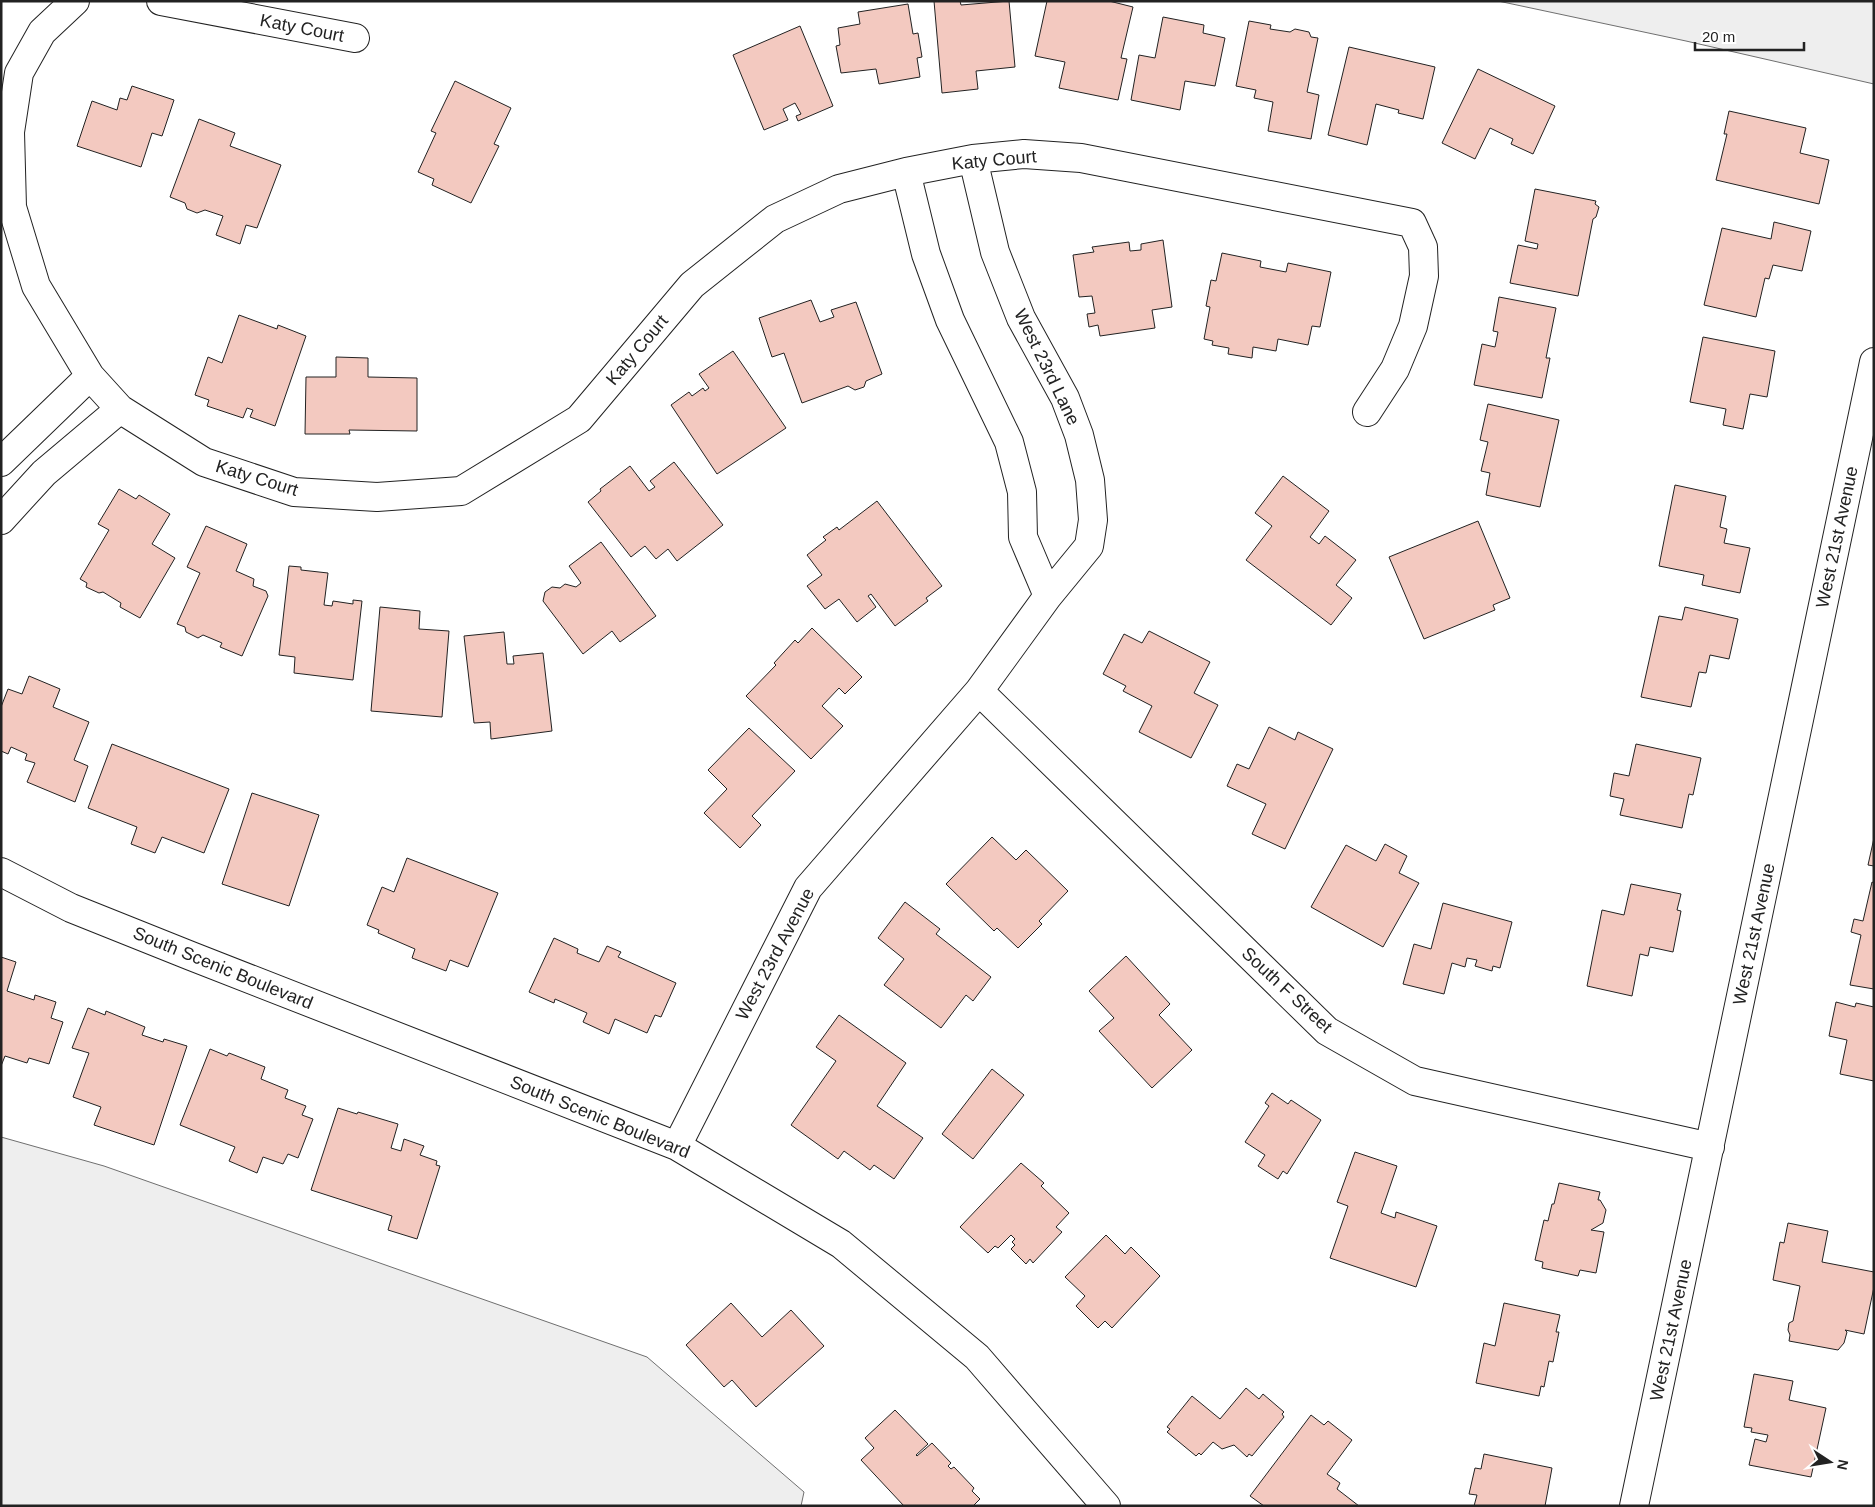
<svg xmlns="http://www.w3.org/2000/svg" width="1875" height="1507" viewBox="0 0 1875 1507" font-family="Arial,sans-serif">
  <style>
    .green { fill: #eee; stroke: #6f6f6f }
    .building { fill: #f3c9c0; stroke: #222 }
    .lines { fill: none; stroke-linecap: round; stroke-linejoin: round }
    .minor-casing { stroke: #222; stroke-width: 30 }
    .minor { stroke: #fff; stroke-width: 28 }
    .labels { text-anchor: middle; stroke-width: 4; stroke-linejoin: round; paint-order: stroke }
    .street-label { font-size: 18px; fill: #222; stroke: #fff }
  </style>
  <rect width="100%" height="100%" fill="#fff"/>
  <path class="green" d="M 1498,1 L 1874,1 L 1874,84 L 1686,41 Z
    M 1,1137 L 104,1166 L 647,1357 L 804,1492 L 801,1506 L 1,1506 Z"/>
  <path class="building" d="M 934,1 L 960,1 L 961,5 L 1009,1 L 1015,67 L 976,71 L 978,89 L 942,93 Z
    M 1047,1 L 1109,1 L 1133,7 L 1121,58 L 1127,59 L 1118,100 L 1059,88 L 1065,62 L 1035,56 Z
    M 908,4 L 913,34 L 918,33 L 922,57 L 917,58 L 920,77 L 879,84 L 876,69 L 841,73 L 836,46 L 840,45 L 838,28 L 860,24 L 858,12 Z
    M 1163,17 L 1204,25 L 1203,33 L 1225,38 L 1215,86 L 1185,81 L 1180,110 L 1131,100 L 1139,55 L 1155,58 Z
    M 1249,21 L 1271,25 L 1270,29 L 1290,32 L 1295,29 L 1309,32 L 1311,37 L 1318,38 L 1307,92 L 1319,95 L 1311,139 L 1268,131 L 1273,102 L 1254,98 L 1256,90 L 1236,86 Z
    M 800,26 L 833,106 L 798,121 L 796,116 L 801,114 L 795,103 L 783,109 L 788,120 L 764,130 L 733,55 Z
    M 1349,47 L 1435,67 L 1423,119 L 1398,113 L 1399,110 L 1376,104 L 1367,145 L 1328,135 Z
    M 1478,69 L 1555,106 L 1533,154 L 1511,144 L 1513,139 L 1490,128 L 1475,159 L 1442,143 Z
    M 455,81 L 511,108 L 494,144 L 499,146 L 471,203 L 432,185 L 434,179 L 418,172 L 436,133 L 431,131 Z
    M 132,86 L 174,100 L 162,136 L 152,133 L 141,167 L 77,146 L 92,101 L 117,110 L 120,98 L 127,100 Z
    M 1729,111 L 1806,128 L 1800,153 L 1829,160 L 1819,204 L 1716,180 L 1727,134 L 1724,134 Z
    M 199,119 L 235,133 L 230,146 L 281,165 L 257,228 L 246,225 L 240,244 L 216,235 L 223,216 L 205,210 L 197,213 L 187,209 L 185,203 L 170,197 Z
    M 1535,189 L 1596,201 L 1595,204 L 1599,207 L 1596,217 L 1593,219 L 1578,296 L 1510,283 L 1518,245 L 1537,249 L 1538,244 L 1525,241 Z
    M 1774,222 L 1811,231 L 1802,271 L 1773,265 L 1769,279 L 1765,278 L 1756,317 L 1704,305 L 1722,228 L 1771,239 Z
    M 1163,240 L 1172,307 L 1152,310 L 1155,328 L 1100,336 L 1098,325 L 1089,327 L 1087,314 L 1095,313 L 1092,296 L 1079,297 L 1073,255 L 1094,252 L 1092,247 L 1129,242 L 1130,251 L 1141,250 L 1141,244 Z
    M 1222,253 L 1261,261 L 1260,267 L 1286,272 L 1288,263 L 1331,272 L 1320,327 L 1312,326 L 1308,345 L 1278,339 L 1276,351 L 1253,347 L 1252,358 L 1228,354 L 1229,348 L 1212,345 L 1213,341 L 1204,339 L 1210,307 L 1206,306 L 1211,280 L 1216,281 Z
    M 1499,297 L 1556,308 L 1546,358 L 1550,358 L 1542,398 L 1474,385 L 1482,344 L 1495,347 L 1498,332 L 1493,331 Z
    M 811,300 L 820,322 L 834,317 L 831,310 L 856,302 L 882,374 L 866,381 L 864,387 L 855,390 L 848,386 L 802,403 L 784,353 L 772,357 L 759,318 Z
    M 239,315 L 277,329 L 278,325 L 306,336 L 275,426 L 250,417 L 253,410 L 247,408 L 243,418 L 207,406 L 209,400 L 195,395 L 208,357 L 222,363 Z
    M 1703,337 L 1775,351 L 1767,397 L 1750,394 L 1743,429 L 1723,425 L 1726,409 L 1690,402 Z
    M 733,351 L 786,428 L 717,474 L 671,405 L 689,392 L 692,396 L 703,388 L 705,391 L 709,388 L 699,374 Z
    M 336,357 L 368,358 L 368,377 L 417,378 L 417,431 L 349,430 L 350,434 L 305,434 L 306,377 L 336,377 Z
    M 1488,404 L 1559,420 L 1540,507 L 1486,495 L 1490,473 L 1481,471 L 1488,442 L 1480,440 Z
    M 674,462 L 723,525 L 677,561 L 668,549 L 656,559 L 645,546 L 631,557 L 588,502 L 601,491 L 600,489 L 630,466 L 649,491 L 655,487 L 650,481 Z
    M 1283,476 L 1329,511 L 1310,537 L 1319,544 L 1325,536 L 1356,560 L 1336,585 L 1352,598 L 1331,625 L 1246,560 L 1272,526 L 1255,513 Z
    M 1675,485 L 1726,496 L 1720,527 L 1727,529 L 1724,543 L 1750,548 L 1740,593 L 1702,585 L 1704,575 L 1659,566 Z
    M 119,489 L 136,499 L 139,495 L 170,514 L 152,544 L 175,558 L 140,618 L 120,607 L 121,603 L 103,592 L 99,593 L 86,587 L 87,583 L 80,579 L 109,530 L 98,524 Z
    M 877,501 L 942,586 L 926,598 L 928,601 L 895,626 L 871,594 L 868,596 L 876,607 L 857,622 L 839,599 L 825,609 L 807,586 L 822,575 L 807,555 L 826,540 L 823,537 L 837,527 L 839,530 Z
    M 1478,521 L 1510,598 L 1493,605 L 1495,610 L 1424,639 L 1389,557 Z
    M 206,526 L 247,544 L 236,571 L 254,579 L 253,586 L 266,591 L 268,596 L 242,656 L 220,647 L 222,643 L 203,635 L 198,638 L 186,632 L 185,627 L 177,624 L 200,573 L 187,567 Z
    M 601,542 L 656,616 L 620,642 L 612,631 L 583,654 L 543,601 L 545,592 L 552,587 L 560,588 L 565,584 L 576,587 L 581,583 L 569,566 Z
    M 289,566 L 301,567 L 301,570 L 328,573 L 324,605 L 332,606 L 333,601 L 353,604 L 353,600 L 362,601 L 353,680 L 294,673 L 295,657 L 279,655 Z
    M 380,607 L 420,611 L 419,629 L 449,631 L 442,717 L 371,711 Z
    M 1685,607 L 1738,619 L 1729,659 L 1710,655 L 1706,673 L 1699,672 L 1691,707 L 1641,697 L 1659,616 L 1682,620 Z
    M 812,628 L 862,677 L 845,694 L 839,688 L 822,706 L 843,726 L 811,759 L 746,696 L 776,665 L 774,663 L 795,640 L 798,643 Z
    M 1149,631 L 1210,662 L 1194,693 L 1218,705 L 1191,758 L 1139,732 L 1152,706 L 1123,691 L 1126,686 L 1103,674 L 1124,634 L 1142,643 Z
    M 504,632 L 507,664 L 514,664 L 513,656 L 543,653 L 552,731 L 491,739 L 490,722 L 474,723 L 464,636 Z
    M 29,676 L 60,689 L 53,707 L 89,722 L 74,760 L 88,766 L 75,802 L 27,782 L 35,763 L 25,760 L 27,754 L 11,747 L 8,754 L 1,751 L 1,707 L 8,689 L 22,694 Z
    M 1269,727 L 1295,740 L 1298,732 L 1333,749 L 1285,849 L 1252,834 L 1266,804 L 1227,786 L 1237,764 L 1249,769 Z
    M 749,728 L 795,771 L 752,816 L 761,825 L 740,848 L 704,813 L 727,789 L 708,770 Z
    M 112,744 L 229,789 L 204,853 L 162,837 L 155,853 L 131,844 L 137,827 L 88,808 Z
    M 1636,744 L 1701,758 L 1693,795 L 1689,794 L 1682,828 L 1620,815 L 1624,799 L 1610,796 L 1614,773 L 1629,776 Z
    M 252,793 L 319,815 L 289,906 L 222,884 Z
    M 992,837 L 1016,860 L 1026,850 L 1068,891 L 1039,921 L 1042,924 L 1018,948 L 997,928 L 994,931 L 946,884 Z
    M 1874,838 L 1874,866 L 1868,865 Z
    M 1385,844 L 1407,856 L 1399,873 L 1419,883 L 1383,947 L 1311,907 L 1346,845 L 1376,861 Z
    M 407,858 L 498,893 L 468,967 L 450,960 L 446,971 L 412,958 L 415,949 L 378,933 L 379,930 L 367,925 L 382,887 L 394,892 Z
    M 1872,882 L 1874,883 L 1874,989 L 1850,985 L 1861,935 L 1851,932 L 1854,919 L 1863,921 Z
    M 1631,884 L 1681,894 L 1677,910 L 1681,911 L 1673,952 L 1650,947 L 1648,956 L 1640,954 L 1632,996 L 1587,986 L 1602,910 L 1624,915 Z
    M 905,902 L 940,929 L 936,934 L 991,977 L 973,1001 L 966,995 L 941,1028 L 884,985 L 904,959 L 878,938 Z
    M 1443,903 L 1512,922 L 1500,968 L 1493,966 L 1492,971 L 1475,966 L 1477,960 L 1467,958 L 1465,967 L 1452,963 L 1444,994 L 1403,984 L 1414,944 L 1431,949 Z
    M 554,938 L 578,949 L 577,953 L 599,962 L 607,946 L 621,952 L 618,957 L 676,983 L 661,1017 L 655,1015 L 647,1033 L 615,1019 L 609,1034 L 583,1022 L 587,1013 L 555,999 L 554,1003 L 529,992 Z
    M 1126,956 L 1170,1004 L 1159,1015 L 1192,1050 L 1152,1088 L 1099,1031 L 1114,1018 L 1089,991 Z
    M 1,957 L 16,962 L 7,991 L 34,1000 L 35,995 L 56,1002 L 51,1018 L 63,1022 L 49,1064 L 29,1058 L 27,1063 L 5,1056 L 1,1066 Z
    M 1836,1002 L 1855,1007 L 1856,1003 L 1874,1007 L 1874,1081 L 1840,1074 L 1847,1040 L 1829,1036 Z
    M 88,1008 L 105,1015 L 106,1011 L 145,1027 L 142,1035 L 163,1042 L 164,1039 L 187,1046 L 154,1145 L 94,1125 L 101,1107 L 73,1097 L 89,1053 L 72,1048 Z
    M 839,1015 L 906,1063 L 877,1106 L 923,1138 L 894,1179 L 874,1165 L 870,1170 L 844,1151 L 838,1159 L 791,1125 L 836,1061 L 816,1047 Z
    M 210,1049 L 227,1056 L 229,1053 L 265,1067 L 261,1079 L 288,1090 L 285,1098 L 306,1106 L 302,1115 L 313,1119 L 298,1158 L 288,1154 L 283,1164 L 263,1157 L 257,1173 L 229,1161 L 235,1147 L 180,1125 Z
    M 992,1069 L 1024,1095 L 973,1159 L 942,1134 Z
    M 1272,1093 L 1288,1104 L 1291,1100 L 1321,1120 L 1287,1174 L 1283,1171 L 1278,1179 L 1258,1166 L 1265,1155 L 1245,1142 L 1269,1106 L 1265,1103 Z
    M 338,1108 L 357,1114 L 358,1112 L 398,1124 L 391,1148 L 401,1151 L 404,1139 L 424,1146 L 420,1155 L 437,1161 L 436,1165 L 440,1166 L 417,1239 L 388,1230 L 392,1216 L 311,1190 Z
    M 1355,1152 L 1397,1166 L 1381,1213 L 1395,1218 L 1396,1212 L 1437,1226 L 1416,1287 L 1330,1258 L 1348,1206 L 1337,1202 Z
    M 1021,1163 L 1044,1183 L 1041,1186 L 1069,1213 L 1056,1227 L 1062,1232 L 1033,1263 L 1030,1259 L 1026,1264 L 1011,1249 L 1015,1245 L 1012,1242 L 1015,1239 L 1011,1235 L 998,1248 L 995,1246 L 988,1253 L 960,1227 Z
    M 1559,1183 L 1600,1192 L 1598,1200 L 1600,1200 L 1606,1210 L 1603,1223 L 1591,1230 L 1604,1232 L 1596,1273 L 1580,1270 L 1578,1276 L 1542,1268 L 1543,1262 L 1535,1260 L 1544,1220 L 1548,1221 L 1552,1204 L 1554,1204 Z
    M 1788,1223 L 1828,1231 L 1822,1262 L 1874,1272 L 1874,1287 L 1864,1334 L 1845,1330 L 1847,1332 L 1844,1343 L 1838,1350 L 1789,1341 L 1790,1335 L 1788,1330 L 1789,1323 L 1793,1321 L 1800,1286 L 1773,1280 L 1780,1242 L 1784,1243 Z
    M 1106,1235 L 1125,1254 L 1131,1247 L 1160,1276 L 1112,1328 L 1105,1321 L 1098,1328 L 1076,1306 L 1085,1296 L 1065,1277 Z
    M 731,1303 L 762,1337 L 791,1310 L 824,1346 L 756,1407 L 732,1380 L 724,1387 L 686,1345 Z
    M 1504,1303 L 1560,1315 L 1556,1332 L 1559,1332 L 1553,1362 L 1549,1361 L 1544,1387 L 1541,1386 L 1539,1396 L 1476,1383 L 1484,1343 L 1495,1346 Z
    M 1754,1374 L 1793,1381 L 1789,1400 L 1826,1408 L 1811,1477 L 1749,1465 L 1755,1439 L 1766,1442 L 1768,1435 L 1751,1432 L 1752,1428 L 1744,1427 Z
    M 1246,1388 L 1259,1399 L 1263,1394 L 1284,1412 L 1282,1414 L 1284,1417 L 1252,1456 L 1249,1454 L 1247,1457 L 1234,1445 L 1222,1449 L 1213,1442 L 1201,1455 L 1199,1453 L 1196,1456 L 1167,1432 L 1170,1429 L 1167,1427 L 1192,1396 L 1220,1419 Z
    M 895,1410 L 928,1444 L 916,1455 L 917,1456 L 932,1443 L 951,1463 L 948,1466 L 951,1469 L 954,1467 L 974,1488 L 972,1491 L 980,1499 L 973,1506 L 904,1506 L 861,1460 L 874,1448 L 865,1438 Z
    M 1311,1415 L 1324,1425 L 1328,1421 L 1352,1440 L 1327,1474 L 1340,1483 L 1337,1489 L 1359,1506 L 1264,1506 L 1250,1496 Z
    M 1484,1454 L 1552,1468 L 1545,1506 L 1474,1506 L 1477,1495 L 1469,1494 L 1475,1468 L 1481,1469 Z"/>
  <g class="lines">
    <defs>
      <path id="minor" d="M 75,1 L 42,32 L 19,73 L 10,132 L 12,207 L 36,286 L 90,376 L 120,409 L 204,462 L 294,492 L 377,497 L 461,491 L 579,419 L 692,285 L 775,219 L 839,189 L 906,172 L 973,159 L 1024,154 L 1081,158 L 1412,223 L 1423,247 L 1424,276 L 1413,326 L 1395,369 L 1367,412
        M 161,1 L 355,38
        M 906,172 L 926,254 L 950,320 L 1009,442 L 1022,492 L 1023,537 L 1048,596
        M 1,462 L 90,376
        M 1,520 L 44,473 L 120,409
        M 979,691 L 1327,1031 L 1415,1081 L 1710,1147
        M 1,872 L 71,908 L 191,956 L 677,1146 L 841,1244 L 977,1357 L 1106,1506
        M 677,1146 L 808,888 L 979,691 L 1048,596 L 1089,546 L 1093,520 L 1090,480 L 1079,435 L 1065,398 L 1021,318 L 995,252 L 973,159
        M 1634,1506 L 1874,362"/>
    </defs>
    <use href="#minor" class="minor-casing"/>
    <use href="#minor" class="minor"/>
  </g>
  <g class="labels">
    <g class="street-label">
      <text transform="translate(302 28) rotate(11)" y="6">Katy Court</text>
      <text transform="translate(994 160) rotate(-5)" y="6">Katy Court</text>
      <text transform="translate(637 350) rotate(-50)" y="6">Katy Court</text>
      <text transform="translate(1047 367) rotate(64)" y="6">West 23rd Lane</text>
      <text transform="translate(257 478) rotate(17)" y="6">Katy Court</text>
      <text transform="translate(1837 537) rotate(-78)" y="6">West 21st Avenue</text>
      <text transform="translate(1754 934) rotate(-78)" y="6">West 21st Avenue</text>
      <text transform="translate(775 954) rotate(-62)" y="6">West 23rd Avenue</text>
      <text transform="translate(223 968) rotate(22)" y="6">South Scenic Boulevard</text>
      <text transform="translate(1287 990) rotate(43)" y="6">South F Street</text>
      <text transform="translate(600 1117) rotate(22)" y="6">South Scenic Boulevard</text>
      <text transform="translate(1671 1330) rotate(-78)" y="6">West 21st Avenue</text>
    </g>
  </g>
  <rect width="1875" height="1507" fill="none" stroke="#222222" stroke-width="5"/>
  <g transform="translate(1830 1462) rotate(102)" stroke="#ffffff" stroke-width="4" paint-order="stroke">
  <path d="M0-4L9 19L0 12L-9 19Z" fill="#222222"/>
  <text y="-8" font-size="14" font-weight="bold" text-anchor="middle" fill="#222222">N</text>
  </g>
  <path d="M1695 42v8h109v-8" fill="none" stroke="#222222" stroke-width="2.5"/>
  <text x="1702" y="42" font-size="15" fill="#222222" stroke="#ffffff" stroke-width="4" paint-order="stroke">20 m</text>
</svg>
